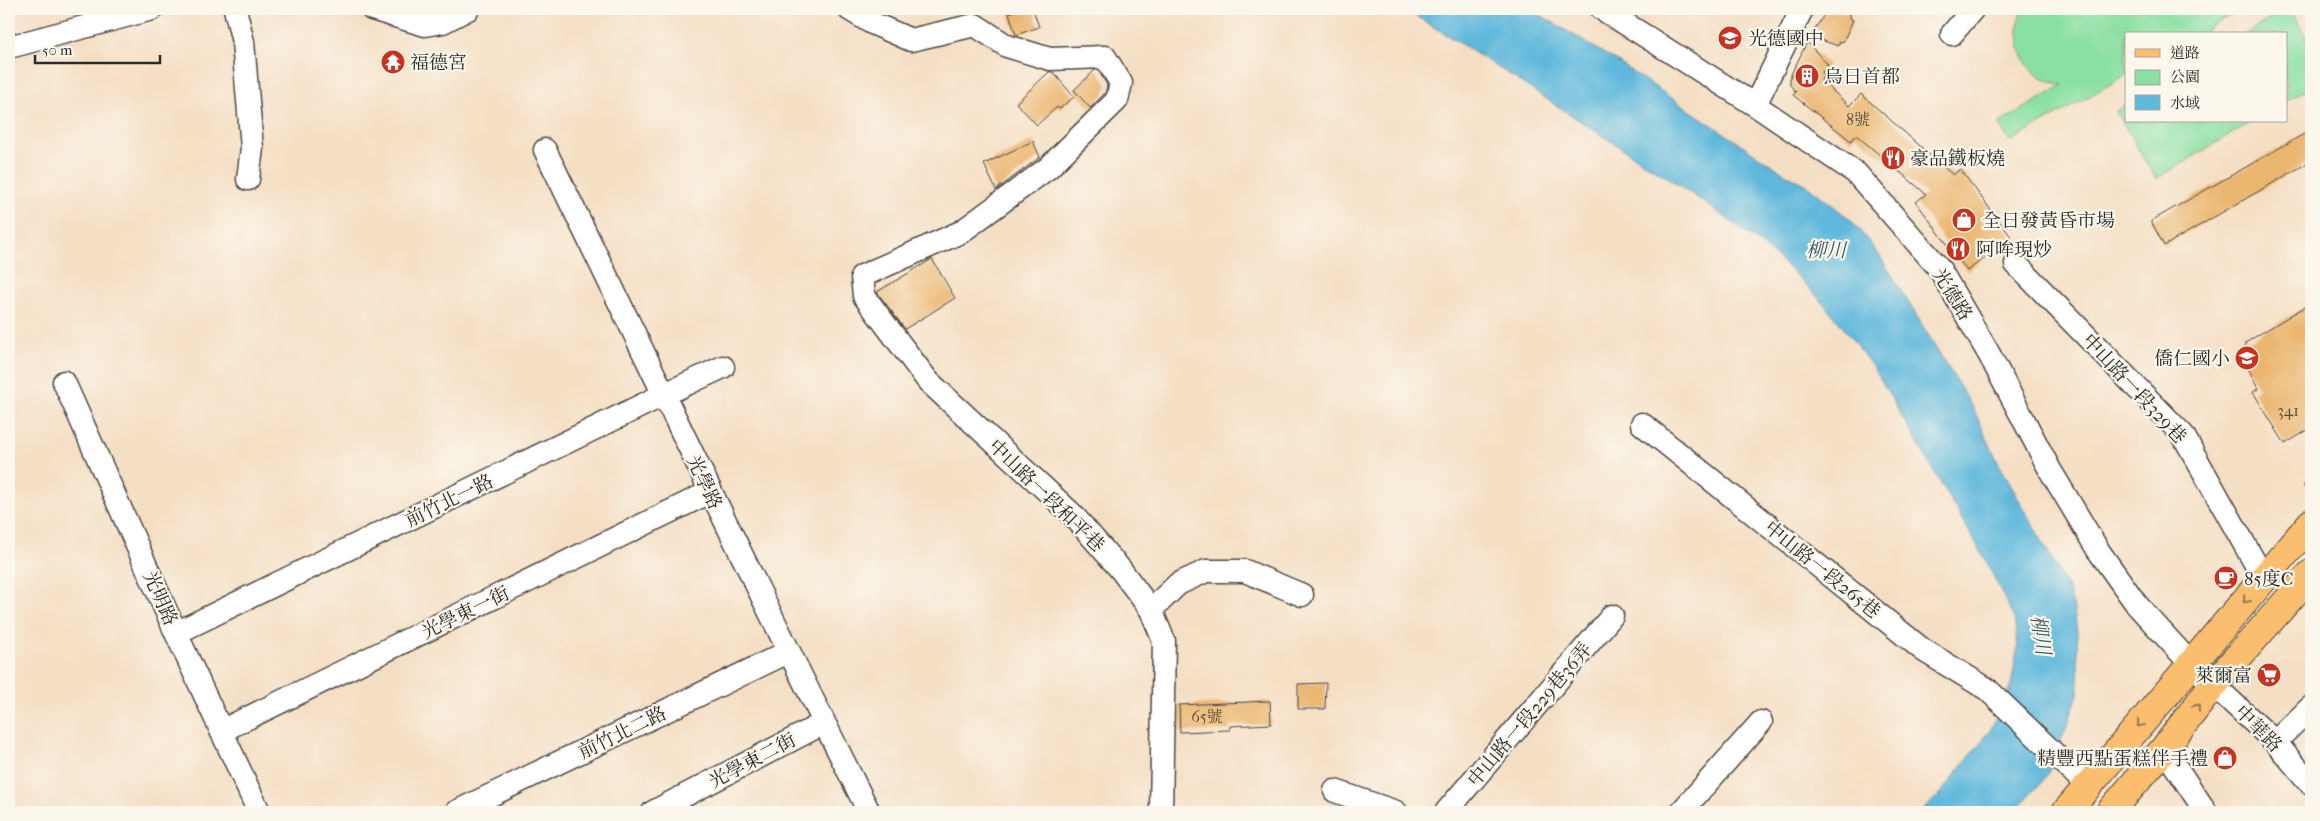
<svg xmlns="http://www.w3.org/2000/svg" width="2320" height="821" viewBox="0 0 2320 821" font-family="'IM FELL French Canon','Noto Serif TC',serif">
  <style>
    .green { fill: #8ae0a3; stroke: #5a8667 }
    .water { fill: #5fb8dc; stroke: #457284 }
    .building { fill: #ebb66f }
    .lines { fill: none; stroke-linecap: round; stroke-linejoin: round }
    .minor-casing { stroke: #494642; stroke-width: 25 }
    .major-casing { stroke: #494642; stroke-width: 30 }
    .path { stroke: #494642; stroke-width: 3; stroke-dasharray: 4 4; stroke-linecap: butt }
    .minor { stroke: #fff; stroke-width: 22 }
    .major { stroke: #fbbe6e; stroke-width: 28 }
    .oneway { stroke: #93744c }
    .labels { text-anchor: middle; stroke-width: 4.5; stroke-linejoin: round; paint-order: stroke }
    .number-label { font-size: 16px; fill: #5b4e3c }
    .poi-label { font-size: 19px; fill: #2b2b2b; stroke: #fbf7ec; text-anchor: start }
    .street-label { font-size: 19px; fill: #2b2b2b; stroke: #fbf7ec }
    .water-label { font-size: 20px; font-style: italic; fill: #3d5c69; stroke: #fbf7ec }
  </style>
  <rect width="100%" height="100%" fill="#fbf7ec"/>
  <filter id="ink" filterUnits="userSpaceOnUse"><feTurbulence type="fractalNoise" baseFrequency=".02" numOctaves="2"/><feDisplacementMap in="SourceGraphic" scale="10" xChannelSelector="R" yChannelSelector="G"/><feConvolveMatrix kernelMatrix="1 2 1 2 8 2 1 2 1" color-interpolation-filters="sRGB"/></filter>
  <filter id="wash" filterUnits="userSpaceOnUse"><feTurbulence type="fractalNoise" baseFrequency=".0096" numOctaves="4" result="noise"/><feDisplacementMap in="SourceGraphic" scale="20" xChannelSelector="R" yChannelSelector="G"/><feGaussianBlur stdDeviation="1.12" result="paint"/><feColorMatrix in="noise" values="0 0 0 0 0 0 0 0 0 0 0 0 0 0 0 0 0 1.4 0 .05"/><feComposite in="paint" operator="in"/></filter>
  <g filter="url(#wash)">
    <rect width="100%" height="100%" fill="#f5dfc4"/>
    <path class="green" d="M 2022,9 L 2241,9 L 2198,34 L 2126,34 L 2126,75 L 2010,142 L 1998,124 L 2063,85 C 2057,83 2050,82 2044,79 C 2019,67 2013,33 2022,9 Z
      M 2287,9 L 2290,9 L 2311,45 L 2311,87 L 2286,101 L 2286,34 L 2245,34 Z
      M 2126,105 L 2126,121 L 2253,121 L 2156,179 L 2116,111 Z"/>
    <path class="water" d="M 1404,9 L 1531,9 L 1613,59 L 1778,169 L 1807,185 L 1851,220 L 1878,253 L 1973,408 L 1998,462 L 2067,586 L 2073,605 L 2077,631 L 2079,691 L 2069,721 L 2047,776 L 2014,812 L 1921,812 L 1939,795 L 1991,729 L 2011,686 L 2018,646 L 2014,618 L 1985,559 L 1878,375 C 1854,341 1828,305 1797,276 C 1746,227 1677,184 1617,145 C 1546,99 1476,52 1404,9 Z"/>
    <g id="blocks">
      <path class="building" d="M 1020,9 L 1033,9 L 1039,27 L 1016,35 L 1009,13 Z
        M 1828,9 L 1836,9 L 1850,15 L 1849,18 L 1853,20 L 1843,42 L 1840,41 L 1838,46 L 1810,36 Z
        M 1807,42 L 1828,65 L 1822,72 L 1824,75 L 1821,80 L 1849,106 L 1861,94 L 1953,175 L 1960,169 L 2012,238 L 1967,271 L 1916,202 L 1926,194 L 1856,135 L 1851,141 L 1793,95 L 1796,92 L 1790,85 L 1790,77 Z
        M 1095,70 L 1098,70 L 1107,85 L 1105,93 L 1090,108 L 1074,90 Z
        M 1049,72 L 1053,72 L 1074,97 L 1059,109 L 1057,107 L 1037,125 L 1016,103 Z
        M 2311,130 L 2311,161 L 2164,246 L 2151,221 Z
        M 1033,141 L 1040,157 L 996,190 L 984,164 Z
        M 932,259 L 955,298 L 905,329 L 877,292 Z
        M 2311,303 L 2311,428 L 2285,444 L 2253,392 L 2258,389 L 2244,359 L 2245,343 Z
        M 1326,683 L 1325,709 L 1298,709 L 1298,684 Z
        M 1270,701 L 1271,724 L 1230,726 L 1230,730 L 1180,732 L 1179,705 Z"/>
    </g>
  </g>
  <g filter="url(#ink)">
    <use href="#blocks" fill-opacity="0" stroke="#494642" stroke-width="1"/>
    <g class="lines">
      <defs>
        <path id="minor" d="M 235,9 L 243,42 L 252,148 L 248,179
          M 372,9 L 425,25 L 443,22 L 468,9
          M 849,9 L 872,23 L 911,40 L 975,25 L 1007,46 L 1050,59 L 1105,57 L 1121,83 L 1117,100 L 1048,168 L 961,232 L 862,276 L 864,296 L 928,381 L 1072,514 L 1121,570 L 1151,610 L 1164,641 L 1161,812
          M 1602,9 L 1755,105 L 1856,173 L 1939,268 L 1989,354 L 2050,470 L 2098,550 L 2137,605 L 2191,664 L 2275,742 L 2311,784
          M 1952,34 L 1973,9
          M 9,47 L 152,9
          M 1755,105 L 1802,9
          M 545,150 C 653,370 758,593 869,812
          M 2016,264 L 2183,435 L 2264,579
          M 64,382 L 176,633 L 259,812
          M 1642,424 L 1923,650 L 1987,689 L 2089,787
          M 1151,610 L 1178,584 L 1206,571 L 1245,571 L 1302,595
          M 176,633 L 665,394 L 723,367
          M 221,731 L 710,492
          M 2275,742 L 2311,707
          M 2164,749 L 2206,812
          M 1335,791 L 1396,812
          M 456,812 L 788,652
          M 653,812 L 824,723
          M 1446,812 L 1612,616
          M 1681,812 L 1761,722"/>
        <path id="major" d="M 2066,812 L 2311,523
          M 2110,812 L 2164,749 L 2214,684 L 2311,574"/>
      </defs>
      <use href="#minor" class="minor-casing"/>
      <use href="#major" class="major-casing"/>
      <path class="path" d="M 2311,479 L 2305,486 L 2311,497"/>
      <use href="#minor" class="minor"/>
      <use href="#major" class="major"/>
    </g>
    <defs><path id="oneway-chevron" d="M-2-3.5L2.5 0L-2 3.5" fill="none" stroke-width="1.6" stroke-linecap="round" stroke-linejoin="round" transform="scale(1.25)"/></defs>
    <g class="oneway">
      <use href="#oneway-chevron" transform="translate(2246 600) rotate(131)"/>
      <use href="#oneway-chevron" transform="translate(2197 707) rotate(-52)"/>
      <use href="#oneway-chevron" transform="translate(2140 724) rotate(130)"/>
    </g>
  </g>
  <defs>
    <symbol id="school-disc" viewBox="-11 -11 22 22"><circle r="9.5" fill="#c8321e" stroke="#fbf7ec"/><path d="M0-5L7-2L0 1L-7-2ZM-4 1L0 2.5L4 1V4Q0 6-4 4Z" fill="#fff"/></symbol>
    <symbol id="temple-disc" viewBox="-11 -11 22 22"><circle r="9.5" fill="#c8321e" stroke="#fbf7ec"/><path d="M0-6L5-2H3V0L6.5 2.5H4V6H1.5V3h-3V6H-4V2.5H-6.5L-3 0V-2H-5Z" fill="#fff"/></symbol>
    <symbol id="building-disc" viewBox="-11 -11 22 22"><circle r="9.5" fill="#c8321e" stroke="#fbf7ec"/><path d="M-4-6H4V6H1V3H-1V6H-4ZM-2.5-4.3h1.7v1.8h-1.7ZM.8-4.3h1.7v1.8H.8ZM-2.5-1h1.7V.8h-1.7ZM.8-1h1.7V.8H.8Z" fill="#fff"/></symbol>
    <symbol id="restaurant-disc" viewBox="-11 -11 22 22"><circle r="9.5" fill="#c8321e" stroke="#fbf7ec"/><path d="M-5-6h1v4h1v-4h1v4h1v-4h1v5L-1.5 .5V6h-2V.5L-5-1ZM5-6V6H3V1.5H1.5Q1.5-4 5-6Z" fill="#fff"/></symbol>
    <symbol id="shop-disc" viewBox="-11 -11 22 22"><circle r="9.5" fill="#c8321e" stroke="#fbf7ec"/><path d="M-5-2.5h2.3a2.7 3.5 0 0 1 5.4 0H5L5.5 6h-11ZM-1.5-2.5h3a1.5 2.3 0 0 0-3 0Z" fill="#fff"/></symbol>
    <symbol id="cafe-disc" viewBox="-11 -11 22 22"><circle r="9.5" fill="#c8321e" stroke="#fbf7ec"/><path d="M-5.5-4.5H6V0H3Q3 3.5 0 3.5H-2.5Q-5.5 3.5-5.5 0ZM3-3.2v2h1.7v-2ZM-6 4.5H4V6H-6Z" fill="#fff"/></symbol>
    <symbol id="supermarket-disc" viewBox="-11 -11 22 22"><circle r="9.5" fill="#c8321e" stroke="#fbf7ec"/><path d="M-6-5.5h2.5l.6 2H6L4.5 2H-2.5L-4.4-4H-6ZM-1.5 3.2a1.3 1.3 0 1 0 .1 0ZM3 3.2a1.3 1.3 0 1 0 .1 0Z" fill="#fff"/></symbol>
  </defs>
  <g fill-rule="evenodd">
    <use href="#school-disc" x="1716" y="24" width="28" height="28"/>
    <use href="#temple-disc" x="379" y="48" width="28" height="28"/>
    <use href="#building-disc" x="1793" y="62" width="28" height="28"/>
    <use href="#restaurant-disc" x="1879" y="144" width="28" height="28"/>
    <use href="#shop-disc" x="1950" y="206" width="28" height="28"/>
    <use href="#restaurant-disc" x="1944" y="235" width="28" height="28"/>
    <use href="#school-disc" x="2233" y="344" width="28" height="28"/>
    <use href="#cafe-disc" x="2212" y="564" width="28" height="28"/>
    <use href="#supermarket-disc" x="2255" y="661" width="28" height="28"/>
    <use href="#shop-disc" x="2211" y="744" width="28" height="28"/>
  </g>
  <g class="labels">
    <g class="number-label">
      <text x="1858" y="125">8號</text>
      <text x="2288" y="416">341</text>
      <text x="1207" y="722">65號</text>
    </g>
    <g class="poi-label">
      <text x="1748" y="45">光德國中</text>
      <text x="410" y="69">福德宮</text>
      <text x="1824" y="83">烏日首都</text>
      <text x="1910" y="165">豪品鐵板燒</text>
      <text x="1982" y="227">全日發黃昏市場</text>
      <text x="1976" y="256">阿哞現炒</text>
      <text x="2230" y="365" text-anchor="end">僑仁國小</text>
      <text x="2244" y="585">85度C</text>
      <text x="2252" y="682" text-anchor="end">萊爾富</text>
      <text x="2208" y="765" text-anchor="end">精豐西點蛋糕伴手禮</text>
    </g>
    <g class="street-label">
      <text transform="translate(1953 294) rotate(58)" y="7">光德路</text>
      <text transform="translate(2135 388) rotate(47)" y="7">中山路一段329巷</text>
      <text transform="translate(705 482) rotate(65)" y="7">光學路</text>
      <text transform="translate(1047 495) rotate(44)" y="7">中山路一段和平巷</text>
      <text transform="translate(449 500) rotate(-26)" y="7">前竹北一路</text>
      <text transform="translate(1823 569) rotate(39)" y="7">中山路一段265巷</text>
      <text transform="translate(161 598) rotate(66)" y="7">光明路</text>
      <text transform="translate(465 612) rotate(-26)" y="7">光學東一街</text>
      <text transform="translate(1529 714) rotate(-50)" y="7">中山路一段229巷36弄</text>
      <text transform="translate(2259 728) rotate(45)" y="7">中華路</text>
      <text transform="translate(622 732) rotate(-26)" y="7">前竹北二路</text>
      <text transform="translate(752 760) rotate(-28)" y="7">光學東二街</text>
    </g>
    <g class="water-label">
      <text x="1826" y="257">柳川</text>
      <text transform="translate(2041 635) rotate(81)" y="7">柳川</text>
    </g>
  </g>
  <rect width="2320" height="821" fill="none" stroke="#fbf7ec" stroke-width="30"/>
  <rect x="2125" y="32" width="162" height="90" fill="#fbf7ec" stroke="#a8a59f"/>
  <rect x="2135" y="49" width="25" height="8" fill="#fbbe6e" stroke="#a8a59f"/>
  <text x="2170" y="58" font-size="15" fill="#2b2b2b">道路</text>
  <rect x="2135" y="70" width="25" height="15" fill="#8ae0a3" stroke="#a8a59f"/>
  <text x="2170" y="82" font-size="15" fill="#2b2b2b">公園</text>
  <rect x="2135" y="95" width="25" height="15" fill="#5fb8dc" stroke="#a8a59f"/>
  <text x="2170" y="108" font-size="15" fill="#2b2b2b">水域</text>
  <path d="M35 55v8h125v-8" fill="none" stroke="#2b2b2b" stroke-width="2.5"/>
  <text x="42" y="55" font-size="15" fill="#2b2b2b" stroke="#fbf7ec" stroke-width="4" paint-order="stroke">50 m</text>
</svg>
